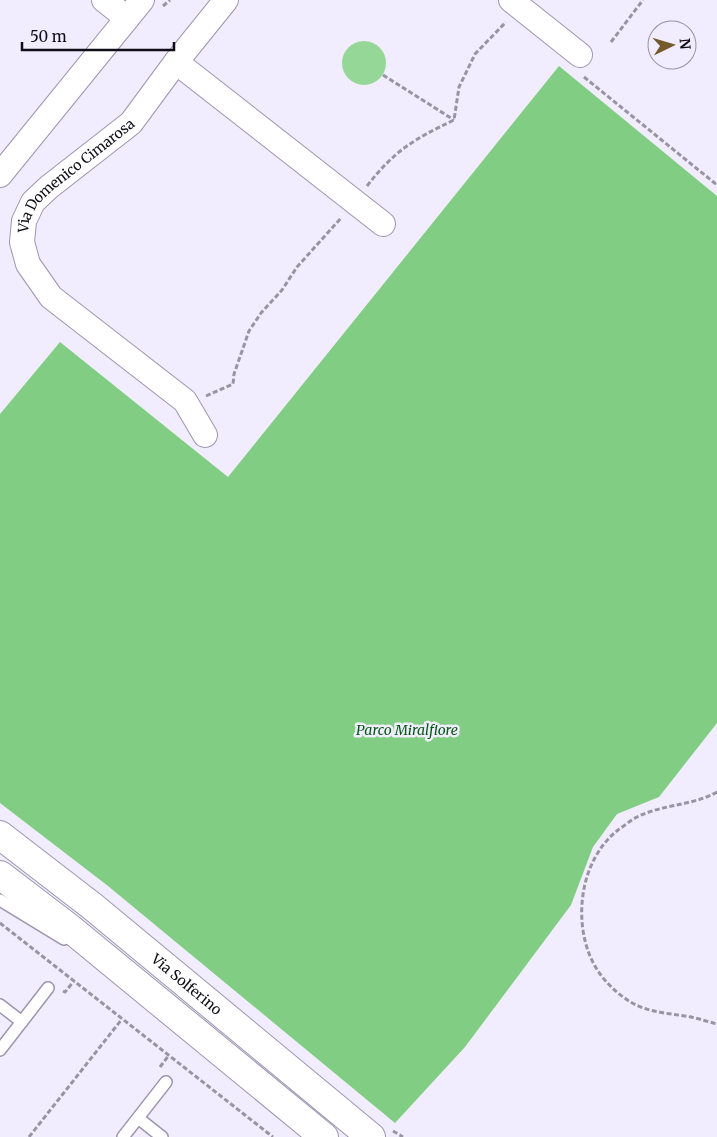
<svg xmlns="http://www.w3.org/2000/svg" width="717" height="1137" viewBox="0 0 717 1137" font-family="Merriweather,serif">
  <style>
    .green { fill: #95d796 }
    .forest { fill: #81cd83 }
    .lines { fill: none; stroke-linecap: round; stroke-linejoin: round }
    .lane-casing { stroke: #9d95af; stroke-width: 14 }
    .street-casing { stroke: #9d95af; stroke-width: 26 }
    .secondary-casing { stroke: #9d95af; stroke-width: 30 }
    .path { stroke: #9894a2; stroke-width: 3; stroke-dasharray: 5 2.5; stroke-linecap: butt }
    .lane { stroke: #fff; stroke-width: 11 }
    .street { stroke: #fff; stroke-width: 24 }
    .secondary { stroke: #fff; stroke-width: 28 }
    .labels { text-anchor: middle; stroke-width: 5; stroke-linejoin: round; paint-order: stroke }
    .street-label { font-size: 14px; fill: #100d17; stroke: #f2edfe }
    .park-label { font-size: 14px; font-style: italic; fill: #035913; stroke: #f2edfe }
  </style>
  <rect width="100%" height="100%" fill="#f2edfe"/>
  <path class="green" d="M342 63a22 22 0 1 1 44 0a22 22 0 1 1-44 0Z"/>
  <path class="forest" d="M 559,66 L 717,196 L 717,723 L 659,797 L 617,814 L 593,847 L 571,905 L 465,1047 L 395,1123 L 108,886 L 0,803 L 0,414 L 60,342 L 228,477 Z"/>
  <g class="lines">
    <defs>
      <path id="lane" d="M 0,900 L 64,939
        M 0,1005 L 22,1022
        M 0,1050 L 48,988
        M 138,1118 L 162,1137
        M 123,1137 L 166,1082"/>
      <g id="street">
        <path d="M 104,0 L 127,18"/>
        <path d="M 511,0 L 580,55"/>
        <path d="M 176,62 L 383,224"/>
        <path d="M 0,175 L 142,0"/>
        <path id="s1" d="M 205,435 L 185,401 L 51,297 L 28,264 L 22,242 L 24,221 L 33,202 L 49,187 L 131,123 L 176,62 L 226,0"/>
      </g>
      <g id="secondary">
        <path id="s2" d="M 0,835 L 92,906 L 371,1137"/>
        <path d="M 0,875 L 72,930 L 324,1137"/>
      </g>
    </defs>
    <use href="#lane" class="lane-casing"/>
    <use href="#street" class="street-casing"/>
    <use href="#secondary" class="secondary-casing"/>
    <path class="path" d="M 163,6 L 170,0
      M 611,42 L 643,0
      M 383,75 L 454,120
      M 584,77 L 717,185
      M 367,186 C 394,151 414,139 454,120 L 459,87 L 475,54 L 506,22
      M 206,396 L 233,384 L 234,374 L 249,331 L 261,313 L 282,290 L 297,267 L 341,218
      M 717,792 C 692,806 663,804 637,817 C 631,820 624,826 618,830 C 582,858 573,915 590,956 C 597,973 610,988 626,999 C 645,1013 669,1013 691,1017 C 700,1019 709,1022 717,1024
      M 0,923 L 273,1137
      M 63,991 L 65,992 L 74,981
      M 160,1067 L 169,1055
      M 393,1131 L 403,1137
      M 29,1137 L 122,1019"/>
    <use href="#lane" class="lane"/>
    <use href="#street" class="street"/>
    <use href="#secondary" class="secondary"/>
  </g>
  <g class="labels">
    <g class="street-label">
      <text dy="5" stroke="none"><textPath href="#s1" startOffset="362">Via Domenico Cimarosa</textPath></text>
      <text dy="5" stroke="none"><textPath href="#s2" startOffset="239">Via Solferino</textPath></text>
    </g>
    <g class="park-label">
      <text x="407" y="735">Parco Miralfiore</text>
    </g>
  </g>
  <g transform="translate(672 45) rotate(85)"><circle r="24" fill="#f2edfe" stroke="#9893a2"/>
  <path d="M0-4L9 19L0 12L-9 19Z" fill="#73592b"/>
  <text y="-8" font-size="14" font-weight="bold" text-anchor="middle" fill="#100d17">N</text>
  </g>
  <path d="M22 42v8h152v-8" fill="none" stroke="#100d17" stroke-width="2.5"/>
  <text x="30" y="42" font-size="15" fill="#100d17" stroke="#f2edfe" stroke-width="4" paint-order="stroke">50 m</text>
</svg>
